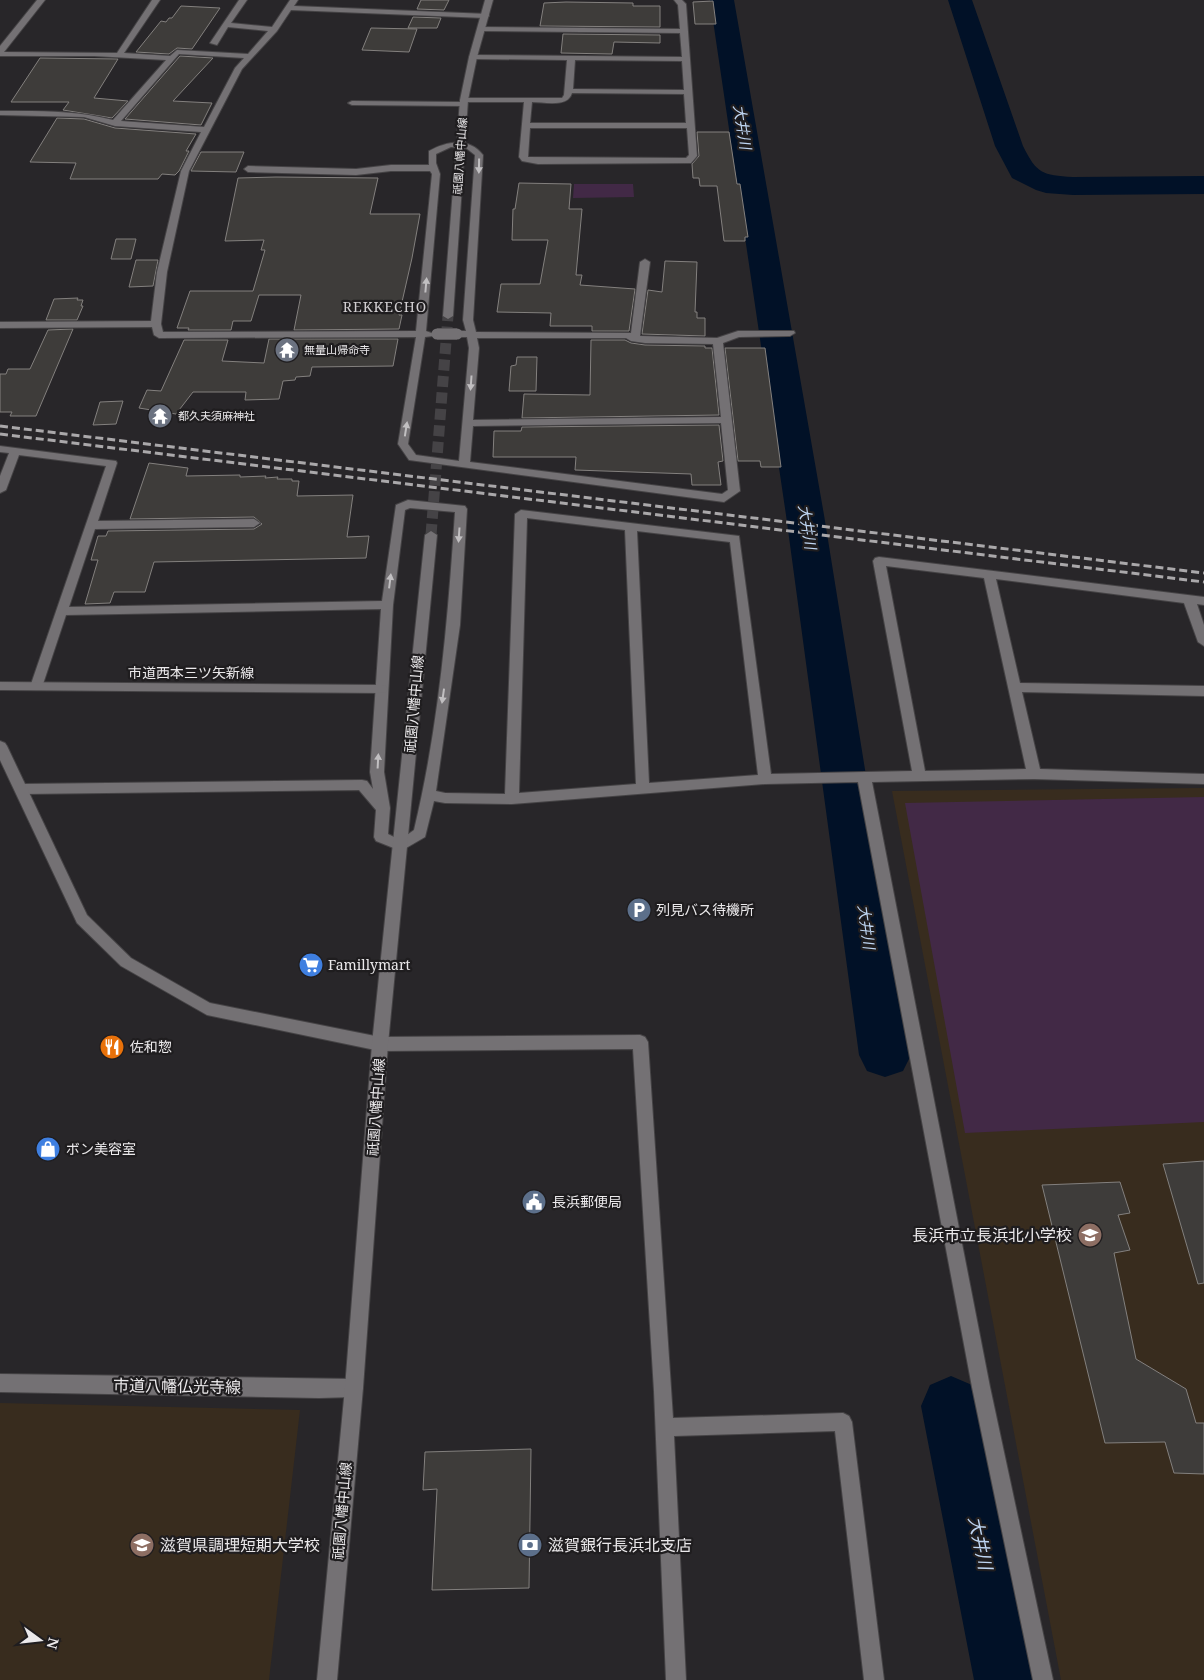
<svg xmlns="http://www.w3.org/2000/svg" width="1204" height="1680" viewBox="0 0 1204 1680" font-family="'Noto Serif','Noto Sans JP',serif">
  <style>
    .education { fill: #382c1e }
    .green { fill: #422946 }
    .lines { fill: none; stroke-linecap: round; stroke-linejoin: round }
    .river { fill: #011127; fill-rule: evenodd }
    .building { fill: #3e3c3a; stroke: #83807e }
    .secondary-tunnel { stroke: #454346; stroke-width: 11; stroke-dasharray: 11 5.5; stroke-linecap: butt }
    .minor-casing { stroke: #454345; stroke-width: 2 }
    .tertiary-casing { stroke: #454345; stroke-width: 2 }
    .secondary-casing { stroke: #454345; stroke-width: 2 }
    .minor { fill: #747174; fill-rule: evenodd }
    .tertiary { fill: #747174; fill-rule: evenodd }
    .secondary { fill: #747174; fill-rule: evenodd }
    .rail { stroke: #aaa8aa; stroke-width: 3; stroke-dasharray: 8 4; stroke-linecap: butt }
    .minor-bridge-casing { stroke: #454345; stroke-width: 12; stroke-linecap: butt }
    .minor-bridge { stroke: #747174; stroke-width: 11 }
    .oneway { fill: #c1bfc1 }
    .labels { text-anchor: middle; stroke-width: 4.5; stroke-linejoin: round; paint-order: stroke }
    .far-street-label { font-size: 11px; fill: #ebe9eb; stroke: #1f1d1f }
    .far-poi-label { font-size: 11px; fill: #ebe9eb; stroke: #1f1d1f; text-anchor: start }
    .far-quarter-label { font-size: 14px; letter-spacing: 1px; fill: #d0cdd0; stroke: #1f1d1f }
    .street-label { font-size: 14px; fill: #ebe9eb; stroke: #1f1d1f }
    .poi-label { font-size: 14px; fill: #ebe9eb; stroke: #1f1d1f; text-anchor: start }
    .water-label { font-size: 15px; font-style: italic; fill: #bed5f2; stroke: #1f1d1f }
    .near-poi-label { font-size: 16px; fill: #ebe9eb; stroke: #1f1d1f; text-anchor: start }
    .near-street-label { font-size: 16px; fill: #ebe9eb; stroke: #1f1d1f }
    .near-water-label { font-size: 18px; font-style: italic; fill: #bed5f2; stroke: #1f1d1f }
  </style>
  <rect width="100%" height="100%" fill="#282629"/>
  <path class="education" d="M 1204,788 L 1204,1680 L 1061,1680 L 892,791 Z
    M 0,1403 L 300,1410 L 269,1680 L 0,1680 Z"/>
  <path class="green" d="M 574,184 L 633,184 L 634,197 L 573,198 Z
    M 1204,797 L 1204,1122 L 965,1133 L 905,803 Z"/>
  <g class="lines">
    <path class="river" d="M 710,0 L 734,0 L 824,515 L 911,1055 L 903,1071 L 885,1077 L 867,1071 L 859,1055 L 786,515 Z
      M 948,0 L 972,0 L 1023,146 C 1037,174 1042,175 1073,177 L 1204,176 L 1204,194 L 1073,195 L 1046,193 L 1036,190 L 1012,178 L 995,146 Z
      M 951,1376 L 972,1385 L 981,1406 L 1042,1680 L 974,1680 L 921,1406 L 930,1385 Z"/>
  </g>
  <path class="building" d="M 421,0 L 449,0 L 444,10 L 417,9 Z
    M 713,1 L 716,24 L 695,24 L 693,2 Z
    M 566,2 L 633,3 L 633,6 L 660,6 L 660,27 L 540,26 L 544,3 Z
    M 181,6 L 220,8 L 192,49 L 177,48 L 169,54 L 136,52 L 161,21 L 166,22 L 169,18 L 172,18 Z
    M 413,17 L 441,18 L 437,28 L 408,28 Z
    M 371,28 L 417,29 L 409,52 L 362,50 Z
    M 563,34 L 660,35 L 660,43 L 614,42 L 612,54 L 561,53 Z
    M 180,56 L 213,58 L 173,101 L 212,103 L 201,125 L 125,119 Z
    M 40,58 L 118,59 L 94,98 L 128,101 L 112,118 L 63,110 L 69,102 L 11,102 Z
    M 57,118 L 84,119 L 115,128 L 196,134 L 186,151 L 189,151 L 179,171 L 175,175 L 162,174 L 158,179 L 70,179 L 76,163 L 30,162 Z
    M 697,132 L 729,132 L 737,184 L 740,184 L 748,237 L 745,237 L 745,241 L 724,241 L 717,186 L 700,186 L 699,178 L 693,178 L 692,164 L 699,156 Z
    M 201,152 L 244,152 L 236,172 L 191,171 Z
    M 276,177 L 378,178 L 370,214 L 420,214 L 412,258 L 399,315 L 402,315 L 399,329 L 294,330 L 301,295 L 259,295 L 251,321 L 233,321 L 231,330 L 188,330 L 189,328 L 177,328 L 190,291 L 253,291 L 265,250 L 261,250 L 264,240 L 225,241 L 238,178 Z
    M 519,183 L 571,184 L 569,209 L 582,209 L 576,275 L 582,275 L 580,285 L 635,289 L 629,331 L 592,331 L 592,326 L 550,326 L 551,313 L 497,312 L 501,284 L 540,284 L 548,240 L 512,240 L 513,209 L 515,209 Z
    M 116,239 L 136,239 L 131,259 L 111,259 Z
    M 136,260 L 158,260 L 153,286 L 129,287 Z
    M 665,261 L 697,262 L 695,312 L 697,312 L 697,318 L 705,318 L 705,336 L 642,334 L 648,290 L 662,292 Z
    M 78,298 L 77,300 L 83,300 L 81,306 L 83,306 L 77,320 L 46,320 L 54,299 Z
    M 73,329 L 36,416 L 10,416 L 12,412 L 0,412 L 0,374 L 6,374 L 8,369 L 30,369 L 48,330 Z
    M 269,339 L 398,339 L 393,366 L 312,367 L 310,376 L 296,377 L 295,380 L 283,381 L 279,399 L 245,400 L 246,392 L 193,392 L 176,414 L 139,408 L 147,390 L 161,391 L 184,340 L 228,340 L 222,361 L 264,363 Z
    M 591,340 L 625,340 L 631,343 L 645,345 L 705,346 L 705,348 L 712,348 L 719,415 L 522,418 L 524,394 L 590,395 Z
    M 725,348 L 765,348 L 781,467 L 761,467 L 760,461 L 738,461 Z
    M 517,357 L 537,357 L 536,391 L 509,391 L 511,366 L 516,365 Z
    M 123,401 L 116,424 L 93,425 L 100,402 Z
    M 719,425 L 723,461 L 718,462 L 721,485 L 692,485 L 691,474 L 575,470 L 576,457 L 493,457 L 494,431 L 521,431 L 522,427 Z
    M 149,463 L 188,468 L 186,476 L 240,475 L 240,477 L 266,476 L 265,478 L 278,477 L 277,479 L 292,479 L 292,481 L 299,481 L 297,496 L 353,495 L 347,537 L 369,536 L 366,558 L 154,562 L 145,592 L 114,592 L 110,603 L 85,604 L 98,560 L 91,560 L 98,536 L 106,536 L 108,531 L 254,529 L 262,524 L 254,517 L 130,519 Z
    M 1204,1161 L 1204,1283 L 1198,1284 L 1163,1164 Z
    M 1120,1182 L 1130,1213 L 1118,1215 L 1130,1250 L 1114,1253 L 1136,1359 L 1186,1389 L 1196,1423 L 1204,1423 L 1204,1474 L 1174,1473 L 1165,1442 L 1105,1443 L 1042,1185 Z
    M 531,1449 L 529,1588 L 432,1590 L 437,1489 L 423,1490 L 425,1452 Z"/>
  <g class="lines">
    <path class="secondary-tunnel" d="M 431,535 L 448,316"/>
    <defs>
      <path id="minor" d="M 37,0 L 45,0 L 4,52 L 117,53 L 152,0 L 160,0 L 124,53 L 170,56 L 177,50 L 248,54 L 268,31 L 228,27 L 217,45 L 210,43 L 239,0 L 247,0 L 231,23 L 272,27 L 290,0 L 298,0 L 294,6 L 488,14 L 489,16 L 485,18 L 291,10 L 277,31 L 242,69 L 189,171 L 167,272 L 161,324 L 163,332 L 416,331 L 432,174 L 430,171 L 391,171 L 356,175 L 248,172 L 244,169 L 248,166 L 356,169 L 391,165 L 429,165 L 429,151 C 447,141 469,137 483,155 L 473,320 L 476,332 L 631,333 L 640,262 L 645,259 L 650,262 L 640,336 L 717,338 L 738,331 L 794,331 L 795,333 L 790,336 L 739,337 L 723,343 L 740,491 L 724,502 L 409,460 L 398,444 L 416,337 L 159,338 L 154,335 L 152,327 L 0,328 L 0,322 L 151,321 L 157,272 L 181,171 L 201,132 L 115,126 L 84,117 L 0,115 L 0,111 C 41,111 73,110 113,120 L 166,60 L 94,56 L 0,56 L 0,46 ZM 179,54 L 244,58 L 235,68 L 204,127 L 121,121 ZM 451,147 L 466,148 L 475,155 L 463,320 L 466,331 L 457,331 L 452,334 L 457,337 L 467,337 L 469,348 L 459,461 L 416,455 L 408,444 L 425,337 L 433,336 L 434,334 L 426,331 L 440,174 L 436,163 L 436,154 ZM 477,338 L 626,338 L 631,341 L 645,343 L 713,344 L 721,417 L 473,420 L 479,348 ZM 721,423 L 728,490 L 722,494 L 470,462 L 473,426 Z
        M 674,0 L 682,0 L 686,4 L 697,156 L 691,163 L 538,164 L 522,161 L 519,157 L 524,102 L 466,102 L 466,106 L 463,106 L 352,105 L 348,103 L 352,101 L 461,102 L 461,98 L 562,98 L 564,95 L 567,60 L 473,59 L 469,57 L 473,55 L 682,57 L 680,33 L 482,31 L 478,29 L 479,27 L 680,29 L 678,5 ZM 575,60 L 682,61 L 684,90 L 573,89 ZM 572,93 L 684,94 L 686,123 L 530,123 L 532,102 C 544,102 568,108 572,93 ZM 530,128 L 687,128 L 689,155 L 686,158 L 528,157 Z
        M 0,446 L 116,461 L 117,463 L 98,521 L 254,519 L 260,523 L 254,527 L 95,529 L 69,607 L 382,601 L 396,505 L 408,500 L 465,506 L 467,509 L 460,625 L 436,791 L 445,793 L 505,794 L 515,514 L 521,510 L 739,536 L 771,774 L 912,771 L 873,561 L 875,558 L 879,557 L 1204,597 L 1204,605 L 1197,604 L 1204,625 L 1204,646 L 1198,642 L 1184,603 L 996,579 L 1020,683 L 1204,686 L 1204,696 L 1022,692 L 1040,769 L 1204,774 L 1204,784 L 1034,779 L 872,782 L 990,1387 L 1053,1680 L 1033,1680 L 972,1387 L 858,782 L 765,784 L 512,804 L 445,803 L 434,801 L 425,837 L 401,851 L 376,841 L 374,837 L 376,810 L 359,790 L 22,794 L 17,793 L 15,789 L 17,785 L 22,784 L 362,780 L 367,781 L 373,789 L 370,772 L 381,609 L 66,615 L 42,687 L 40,690 L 32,690 L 30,687 L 106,466 L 19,455 L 6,490 L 0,493 L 0,476 L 9,453 L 0,452 ZM 410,508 L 455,512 C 448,619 439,726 414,830 L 400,840 L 388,834 L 390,808 L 384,772 L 393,605 L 405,510 ZM 527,518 L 625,530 L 636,784 L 519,793 ZM 637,531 L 730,542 L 758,775 L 649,783 ZM 886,566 L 984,578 L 1026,769 L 925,771 Z
        M 640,1035 L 645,1037 L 648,1042 L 673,1418 L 843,1413 L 849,1416 L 852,1422 L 884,1680 L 864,1680 L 835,1431 L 674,1436 L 686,1680 L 666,1680 L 654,1391 L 633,1049 L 380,1051 L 375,1049 L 372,1044 L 375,1039 L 380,1037 Z
        M 0,1374 L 354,1379 L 360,1382 L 363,1388 L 360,1394 L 354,1397 L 319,1398 L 0,1392 Z"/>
      <path id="tertiary" d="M 0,682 L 382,685 L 386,686 L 388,689 L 386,692 L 382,693 L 0,690 Z
        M 0,741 L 5,743 L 7,746 L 87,915 L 131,958 L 210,1003 L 380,1037 L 385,1039 L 388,1044 L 385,1049 L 380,1051 L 207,1015 L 121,966 L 77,923 L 0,760 Z"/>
      <path id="secondary" d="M 485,0 L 493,0 L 477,57 L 468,100 L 453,316 L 448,319 L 443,316 L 460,100 L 469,57 Z
        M 431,531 L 437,535 L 388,1044 L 363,1388 L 337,1680 L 317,1680 L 345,1388 L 372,1044 L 425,535 Z"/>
    </defs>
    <use href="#minor" class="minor-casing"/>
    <use href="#tertiary" class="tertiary-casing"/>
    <use href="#secondary" class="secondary-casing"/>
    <use href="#minor" class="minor"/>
    <use href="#tertiary" class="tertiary"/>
    <use href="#secondary" class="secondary"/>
    <path class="rail" d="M 0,426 L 1204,573
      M 0,434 L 1204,582"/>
    <defs>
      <path id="minor-bridge" d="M 437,334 L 457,334"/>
    </defs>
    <use href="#minor-bridge" class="minor-bridge-casing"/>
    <use href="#minor-bridge" class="minor-bridge"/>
  </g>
  <defs><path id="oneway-solid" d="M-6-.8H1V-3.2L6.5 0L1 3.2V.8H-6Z" transform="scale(1.25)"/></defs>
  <g class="oneway">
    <use href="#oneway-solid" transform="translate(479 166) rotate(91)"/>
    <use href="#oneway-solid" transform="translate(426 285) rotate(-85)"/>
    <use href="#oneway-solid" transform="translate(471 383) rotate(94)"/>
    <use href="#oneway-solid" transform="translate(406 429) rotate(-81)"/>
    <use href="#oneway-solid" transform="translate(459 535) rotate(94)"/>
    <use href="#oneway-solid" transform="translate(390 581) rotate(-83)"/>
    <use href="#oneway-solid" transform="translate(443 696) rotate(98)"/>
    <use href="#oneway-solid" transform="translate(378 761) rotate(-87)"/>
  </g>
  <defs>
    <symbol id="temple-disc" viewBox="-11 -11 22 22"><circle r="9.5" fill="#6b7280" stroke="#1f1d1f"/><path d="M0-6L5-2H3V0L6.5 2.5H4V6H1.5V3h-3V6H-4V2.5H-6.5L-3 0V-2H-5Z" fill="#fff"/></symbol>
    <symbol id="parking-disc" viewBox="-11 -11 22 22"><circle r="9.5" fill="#5c6f8a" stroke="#1f1d1f"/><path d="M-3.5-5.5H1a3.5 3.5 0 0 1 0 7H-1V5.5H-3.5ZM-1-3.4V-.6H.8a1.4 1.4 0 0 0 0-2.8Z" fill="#fff"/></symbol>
    <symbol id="supermarket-disc" viewBox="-11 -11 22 22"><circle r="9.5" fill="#3f7fe0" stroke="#1f1d1f"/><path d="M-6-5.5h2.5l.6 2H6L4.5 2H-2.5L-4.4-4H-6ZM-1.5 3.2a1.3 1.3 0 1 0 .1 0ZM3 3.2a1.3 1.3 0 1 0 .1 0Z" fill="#fff"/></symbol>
    <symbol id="restaurant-disc" viewBox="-11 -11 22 22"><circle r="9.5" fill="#e8710a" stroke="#1f1d1f"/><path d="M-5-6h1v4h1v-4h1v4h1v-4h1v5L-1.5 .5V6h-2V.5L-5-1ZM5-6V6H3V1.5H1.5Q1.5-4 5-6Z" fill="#fff"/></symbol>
    <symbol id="shop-disc" viewBox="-11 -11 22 22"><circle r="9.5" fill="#3f7fe0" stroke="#1f1d1f"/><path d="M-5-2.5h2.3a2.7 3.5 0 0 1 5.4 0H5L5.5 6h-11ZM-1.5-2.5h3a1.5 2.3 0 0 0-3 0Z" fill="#fff"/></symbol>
    <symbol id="civic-disc" viewBox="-11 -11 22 22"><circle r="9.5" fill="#5c6f8a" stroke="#1f1d1f"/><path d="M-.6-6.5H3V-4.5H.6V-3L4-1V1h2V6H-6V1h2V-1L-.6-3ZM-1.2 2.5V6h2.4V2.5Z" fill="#fff"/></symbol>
    <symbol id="school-disc" viewBox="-11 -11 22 22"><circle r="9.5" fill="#8d6e63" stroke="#1f1d1f"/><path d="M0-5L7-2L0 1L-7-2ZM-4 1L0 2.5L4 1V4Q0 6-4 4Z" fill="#fff"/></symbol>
    <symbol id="bank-disc" viewBox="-11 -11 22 22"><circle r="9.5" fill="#5c6f8a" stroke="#1f1d1f"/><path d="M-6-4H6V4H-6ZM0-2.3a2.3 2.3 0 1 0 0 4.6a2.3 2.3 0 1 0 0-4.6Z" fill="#fff"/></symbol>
  </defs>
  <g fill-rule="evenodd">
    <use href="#temple-disc" x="273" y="336" width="28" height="28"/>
    <use href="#temple-disc" x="146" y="402" width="28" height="28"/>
    <use href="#parking-disc" x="625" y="896" width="28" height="28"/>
    <use href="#supermarket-disc" x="297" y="951" width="28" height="28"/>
    <use href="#restaurant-disc" x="98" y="1033" width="28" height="28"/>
    <use href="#shop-disc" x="34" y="1135" width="28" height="28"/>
    <use href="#civic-disc" x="520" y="1188" width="28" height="28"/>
    <use href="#school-disc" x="1076" y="1221" width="28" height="28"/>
    <use href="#school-disc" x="128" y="1531" width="28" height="28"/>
    <use href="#bank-disc" x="516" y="1531" width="28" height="28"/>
  </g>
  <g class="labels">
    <g class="far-street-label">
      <text transform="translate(460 156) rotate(-86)" y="4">祇園八幡中山線</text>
    </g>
    <g class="far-poi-label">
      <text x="304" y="354">無量山帰命寺</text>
      <text x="178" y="420">都久夫須麻神社</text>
    </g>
    <g class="far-quarter-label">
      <text x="385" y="312">REKKECHO</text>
    </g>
    <g class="street-label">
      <text x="191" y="678">市道西本三ツ矢新線</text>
      <text transform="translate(414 704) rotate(-85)" y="5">祇園八幡中山線</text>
      <text transform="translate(376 1107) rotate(-86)" y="5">祇園八幡中山線</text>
      <text transform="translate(342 1511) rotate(-85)" y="5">祇園八幡中山線</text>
    </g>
    <g class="poi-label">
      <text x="656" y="915">列見バス待機所</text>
      <text x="328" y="970">Famillymart</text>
      <text x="130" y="1052">佐和惣</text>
      <text x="66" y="1154">ボン美容室</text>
      <text x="552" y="1207">長浜郵便局</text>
    </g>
    <g class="water-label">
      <text transform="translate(742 127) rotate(81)" y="5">大井川</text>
      <text transform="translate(807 527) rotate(81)" y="5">大井川</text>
      <text transform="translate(866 927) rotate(82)" y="5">大井川</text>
    </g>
    <g class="near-poi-label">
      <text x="1072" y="1241" text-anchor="end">長浜市立長浜北小学校</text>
      <text x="160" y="1551">滋賀県調理短期大学校</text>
      <text x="548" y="1551">滋賀銀行長浜北支店</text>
    </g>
    <g class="near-street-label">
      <text transform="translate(177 1386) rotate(1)" y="6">市道八幡仏光寺線</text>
    </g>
    <g class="near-water-label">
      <text transform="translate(980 1543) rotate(78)" y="6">大井川</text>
    </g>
  </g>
  <g transform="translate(40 1640) rotate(105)" stroke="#1f1d1f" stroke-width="4" paint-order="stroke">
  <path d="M0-4L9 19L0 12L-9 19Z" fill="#ebe9eb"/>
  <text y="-8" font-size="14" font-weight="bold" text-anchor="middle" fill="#ebe9eb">N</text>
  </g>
</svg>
